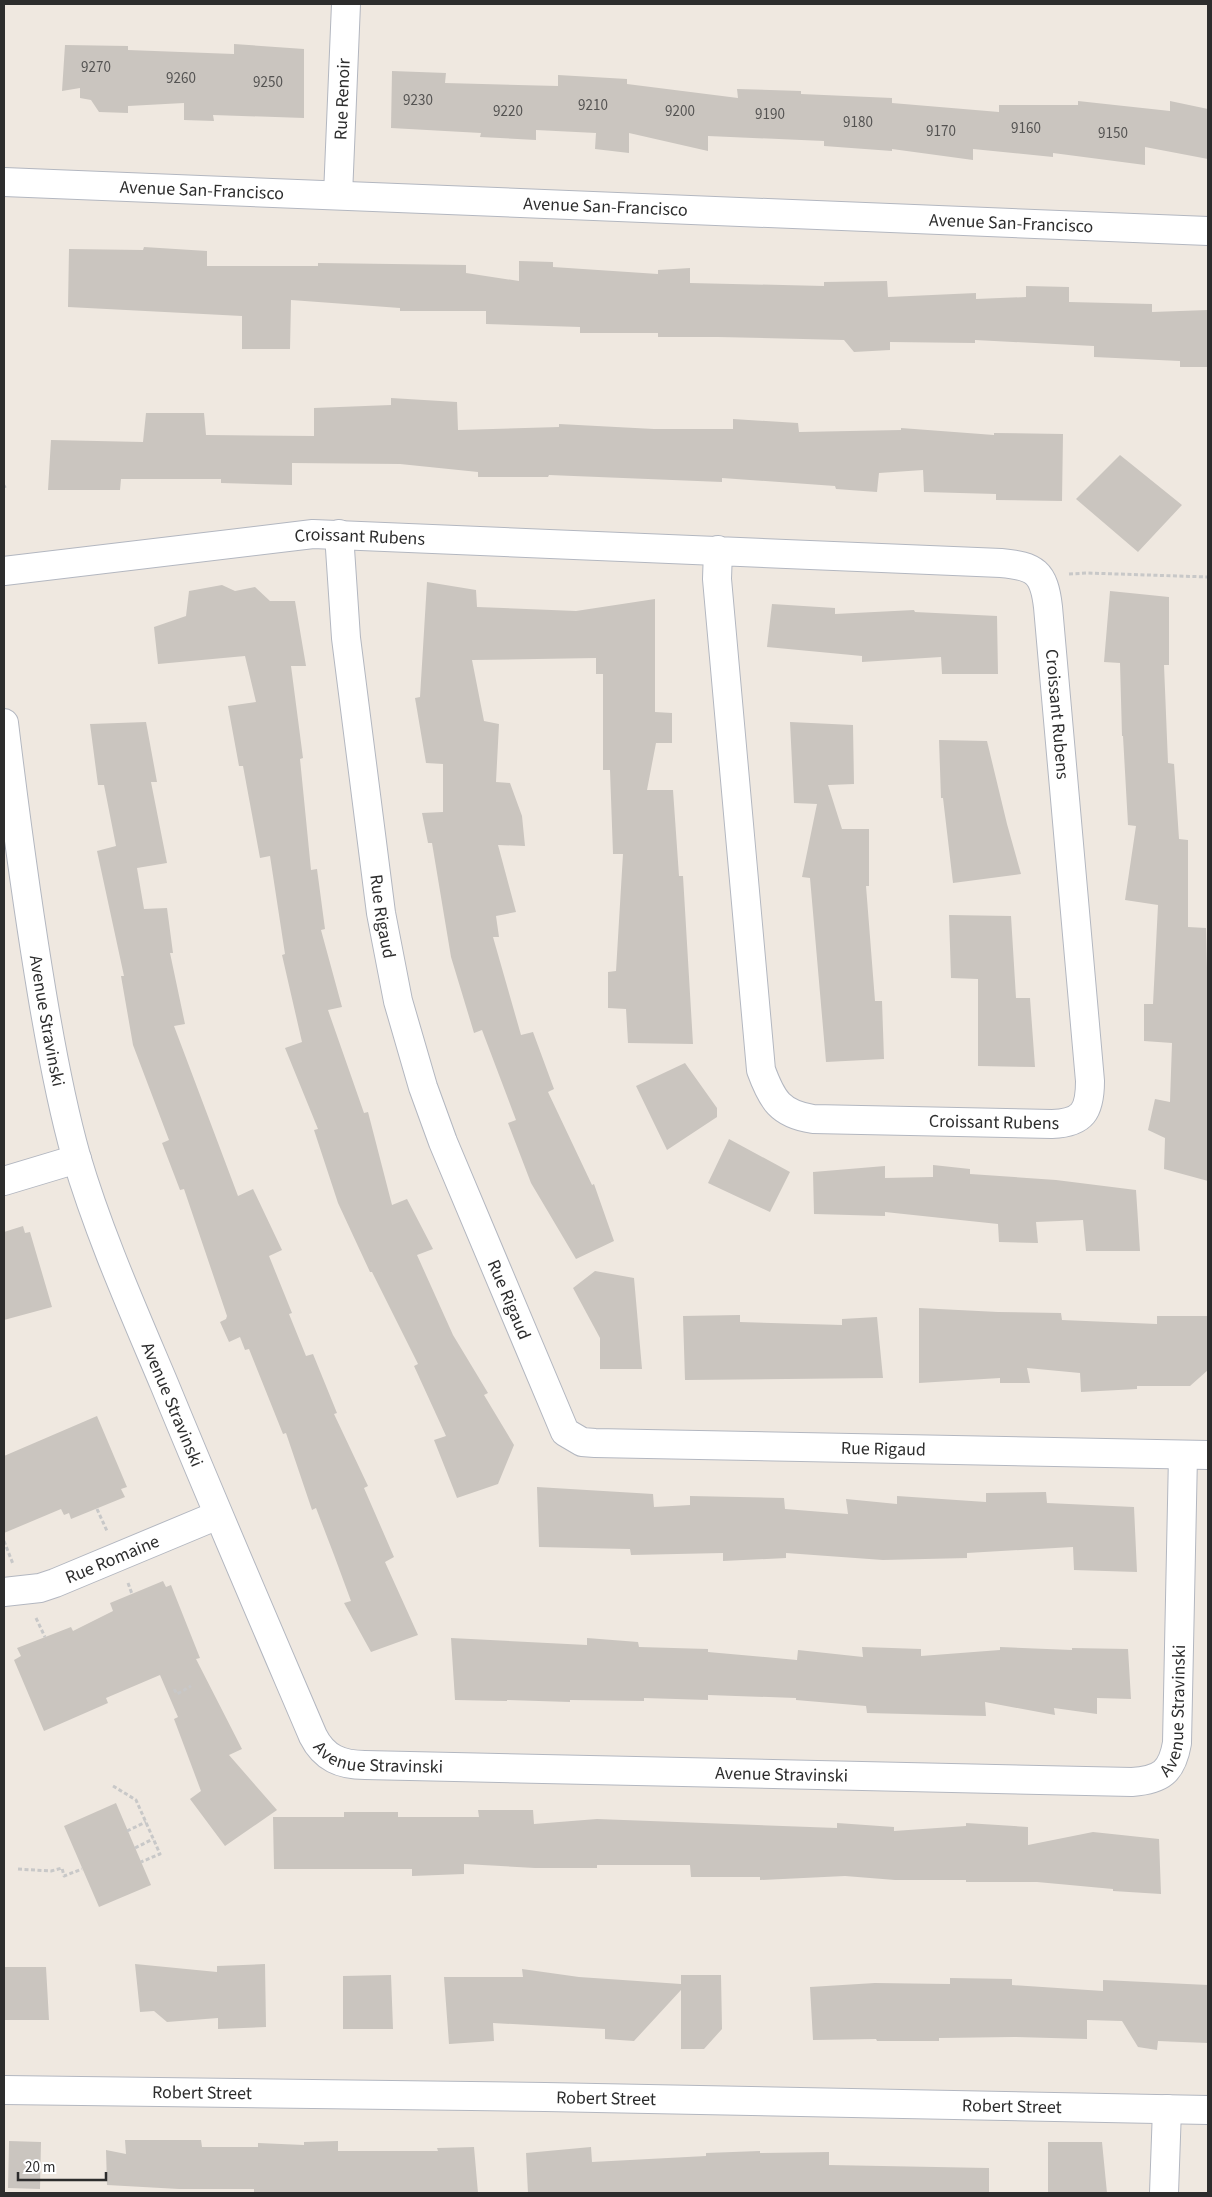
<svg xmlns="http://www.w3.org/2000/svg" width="1212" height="2197" viewBox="0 0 1212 2197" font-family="'Source Sans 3',sans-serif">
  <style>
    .building { fill: #cac5bf }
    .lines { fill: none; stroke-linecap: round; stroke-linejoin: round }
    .street-casing { stroke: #b3b7c0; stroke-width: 30 }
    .secondary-casing { stroke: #b3b7c0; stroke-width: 30 }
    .path { stroke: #c8c8c8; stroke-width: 3; stroke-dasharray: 4 2.5; stroke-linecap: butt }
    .street { stroke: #fff; stroke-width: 28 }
    .secondary { stroke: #fff; stroke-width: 28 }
    .labels { text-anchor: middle; stroke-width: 5; stroke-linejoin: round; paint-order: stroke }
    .number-label { font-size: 15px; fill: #545352 }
    .street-label { font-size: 18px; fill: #2d2d2d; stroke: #fff }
  </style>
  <rect width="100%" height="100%" fill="#efe8e0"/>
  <path class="building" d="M 234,44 L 304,49 L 304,118 L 213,115 L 214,121 L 184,120 L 184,103 L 128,106 L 128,113 L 99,112 L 91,100 L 80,98 L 80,88 L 62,91 L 65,45 L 128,46 L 128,50 L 234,54 Z
    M 392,71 L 446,73 L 445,83 L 558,86 L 558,75 L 627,79 L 627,84 L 738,98 L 737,89 L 801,91 L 801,94 L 892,98 L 892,103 L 999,112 L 999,105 L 1078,105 L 1078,101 L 1170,111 L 1170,101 L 1208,109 L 1208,159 L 1145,147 L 1145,165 L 1053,153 L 1053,157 L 973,149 L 973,160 L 892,149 L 892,151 L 824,146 L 824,141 L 708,136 L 708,151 L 629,133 L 629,153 L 595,149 L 596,133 L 536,130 L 536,140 L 480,137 L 481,133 L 391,128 Z
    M 144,247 L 207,251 L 207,266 L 318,266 L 318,263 L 466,265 L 466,273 L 519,281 L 519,261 L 553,262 L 553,267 L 658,274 L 658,270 L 690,268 L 690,283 L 824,286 L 824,282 L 887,281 L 888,297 L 976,293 L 976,299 L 1026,297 L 1026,286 L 1069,287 L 1069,302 L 1152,304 L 1152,312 L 1208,310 L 1208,367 L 1180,367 L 1180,361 L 1094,357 L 1094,346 L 975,340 L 975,343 L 890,342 L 890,350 L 854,352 L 844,340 L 718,337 L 658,337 L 658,333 L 580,333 L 580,327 L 486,324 L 486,311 L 400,311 L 400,308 L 291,300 L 290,349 L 242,349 L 242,316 L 68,307 L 69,249 L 143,250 Z
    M 391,398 L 457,402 L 458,430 L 559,427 L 559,424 L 654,429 L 733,429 L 733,419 L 798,423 L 799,432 L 901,430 L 901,428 L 994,435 L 994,433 L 1063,434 L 1062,501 L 996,500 L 996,494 L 924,492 L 923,470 L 879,473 L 877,492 L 836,489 L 835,486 L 722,478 L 722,482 L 549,475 L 548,477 L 478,477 L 478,472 L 400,464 L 292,463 L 292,485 L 221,483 L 221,479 L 121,479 L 120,490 L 48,490 L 51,440 L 143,442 L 146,413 L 204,413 L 206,435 L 314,436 L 314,408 L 391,405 Z
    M 1120,455 L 1182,505 L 1138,552 L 1076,499 Z
    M 427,582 L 476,590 L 477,607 L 576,611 L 655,599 L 655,712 L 672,713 L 672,743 L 656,743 L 647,790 L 673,790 L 679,876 L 683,876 L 693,1044 L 628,1043 L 626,1009 L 608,1008 L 608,972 L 616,971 L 623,854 L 613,854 L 610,770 L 603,770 L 603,674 L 596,674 L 596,658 L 472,660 L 484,721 L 499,724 L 496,782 L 510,783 L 522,816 L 525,846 L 498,845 L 516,912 L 496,916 L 499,937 L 493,937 L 521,1035 L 533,1032 L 554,1089 L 548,1092 L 592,1185 L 594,1184 L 614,1241 L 576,1259 L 531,1183 L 508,1123 L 516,1120 L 482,1030 L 474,1033 L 451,957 L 432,843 L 428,843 L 422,813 L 443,812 L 443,764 L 426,763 L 415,698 L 420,697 Z
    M 222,585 L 235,591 L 255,587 L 270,601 L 295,601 L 306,666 L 291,666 L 303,758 L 300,759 L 311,870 L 317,869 L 325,929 L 321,930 L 342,1007 L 328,1010 L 364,1113 L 368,1112 L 392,1205 L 407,1199 L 433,1249 L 417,1255 L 453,1335 L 488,1393 L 484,1395 L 514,1445 L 498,1484 L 457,1498 L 434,1440 L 446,1436 L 414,1366 L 418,1364 L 372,1272 L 370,1272 L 338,1203 L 314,1130 L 318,1129 L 285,1048 L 302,1042 L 282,955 L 285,954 L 270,856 L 260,858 L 243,766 L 239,766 L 228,706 L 256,702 L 245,656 L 158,664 L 154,627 L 186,616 L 189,591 Z
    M 1110,591 L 1169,597 L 1169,665 L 1164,665 L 1168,763 L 1174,764 L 1179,839 L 1188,840 L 1188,927 L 1206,928 L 1208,1007 L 1208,1181 L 1164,1169 L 1165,1138 L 1148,1130 L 1155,1099 L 1170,1102 L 1172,1043 L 1144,1041 L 1144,1004 L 1153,1004 L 1158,905 L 1125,900 L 1136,826 L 1128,825 L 1123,736 L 1122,736 L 1120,663 L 1104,662 Z
    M 772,604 L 835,608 L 835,614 L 914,610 L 915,612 L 997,616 L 998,674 L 942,674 L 941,657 L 862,662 L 862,656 L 767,647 Z
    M 146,722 L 157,782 L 151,782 L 167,863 L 137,868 L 144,909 L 167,908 L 173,953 L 170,953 L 185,1024 L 174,1026 L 238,1196 L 253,1189 L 282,1250 L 269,1256 L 292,1313 L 289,1314 L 306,1356 L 313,1354 L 337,1413 L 334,1414 L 368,1486 L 364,1488 L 394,1557 L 385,1562 L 418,1635 L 371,1652 L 344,1603 L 351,1601 L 334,1555 L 316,1508 L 312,1510 L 286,1433 L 283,1434 L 249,1349 L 245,1350 L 240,1337 L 229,1342 L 220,1322 L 226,1319 L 227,1316 L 184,1189 L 180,1190 L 162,1143 L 169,1140 L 133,1045 L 121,976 L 124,976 L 97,851 L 116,846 L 104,785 L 98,785 L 90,724 Z
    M 790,722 L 853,725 L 854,784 L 828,785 L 842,829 L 869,829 L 869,886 L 866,886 L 875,1001 L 882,1001 L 884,1059 L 826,1062 L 810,878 L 802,877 L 817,804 L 794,803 Z
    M 939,740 L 987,741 L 1007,824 L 1021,874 L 953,883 L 943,798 L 941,798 Z
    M 949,915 L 1011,916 L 1016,998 L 1030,998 L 1035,1067 L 978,1066 L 978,979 L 951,978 Z
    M 685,1063 L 717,1108 L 717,1117 L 667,1150 L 636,1086 Z
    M 729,1139 L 790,1172 L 770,1212 L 708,1183 Z
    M 933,1165 L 970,1169 L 970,1174 L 1056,1180 L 1136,1190 L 1140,1251 L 1086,1251 L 1083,1220 L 1036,1222 L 1038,1243 L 999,1242 L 998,1224 L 885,1212 L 885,1216 L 814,1214 L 813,1172 L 885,1166 L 885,1178 L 933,1177 Z
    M 23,1226 L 25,1233 L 30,1232 L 52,1307 L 4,1320 L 4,1232 Z
    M 595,1271 L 634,1278 L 642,1369 L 600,1369 L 600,1338 L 573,1288 Z
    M 919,1308 L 998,1312 L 1061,1313 L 1062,1320 L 1157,1324 L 1157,1316 L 1208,1316 L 1208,1370 L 1190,1386 L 1137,1386 L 1137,1389 L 1081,1392 L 1080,1373 L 1027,1368 L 1030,1383 L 1000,1383 L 1000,1378 L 919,1383 Z
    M 740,1315 L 740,1322 L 842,1325 L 842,1319 L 877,1317 L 883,1378 L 685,1380 L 683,1316 Z
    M 97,1416 L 127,1487 L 121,1489 L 125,1497 L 71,1519 L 69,1513 L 64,1515 L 61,1509 L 4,1533 L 4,1456 Z
    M 537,1487 L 653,1494 L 654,1507 L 690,1505 L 690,1496 L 784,1498 L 785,1509 L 848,1514 L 846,1499 L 897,1504 L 897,1496 L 986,1502 L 986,1493 L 1046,1492 L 1047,1503 L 1134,1507 L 1137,1572 L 1074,1570 L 1073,1547 L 967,1553 L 967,1558 L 883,1560 L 786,1553 L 786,1558 L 723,1561 L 723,1553 L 631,1555 L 630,1549 L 539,1547 Z
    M 163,1581 L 166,1587 L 171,1585 L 200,1658 L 196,1659 L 242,1749 L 229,1755 L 277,1810 L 225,1846 L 190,1799 L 201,1791 L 174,1719 L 178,1717 L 160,1675 L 106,1698 L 108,1703 L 44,1731 L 14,1660 L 21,1656 L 17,1648 L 71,1627 L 73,1631 L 113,1611 L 110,1603 Z
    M 451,1638 L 587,1645 L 587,1638 L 638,1642 L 639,1647 L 708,1649 L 708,1652 L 797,1660 L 798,1650 L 863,1657 L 862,1647 L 921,1649 L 921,1656 L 1000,1650 L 1000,1647 L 1072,1650 L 1072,1648 L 1128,1649 L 1131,1699 L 1097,1698 L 1097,1714 L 1054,1708 L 1055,1715 L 985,1702 L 986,1716 L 867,1713 L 866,1706 L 796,1700 L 796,1698 L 708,1695 L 708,1700 L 644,1698 L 644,1701 L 570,1700 L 570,1702 L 507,1700 L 507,1701 L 455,1700 Z
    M 116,1803 L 151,1885 L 99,1907 L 64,1826 Z
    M 478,1810 L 533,1810 L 534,1824 L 597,1819 L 837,1828 L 837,1823 L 894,1827 L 894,1831 L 966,1826 L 966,1823 L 1028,1827 L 1028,1845 L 1093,1832 L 1159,1839 L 1161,1894 L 1113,1891 L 1113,1889 L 1037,1882 L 966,1882 L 966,1880 L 895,1880 L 845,1876 L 760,1880 L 760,1877 L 691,1877 L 690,1865 L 597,1865 L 597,1868 L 535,1868 L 464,1864 L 464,1874 L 412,1876 L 412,1869 L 274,1869 L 273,1817 L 344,1817 L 344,1812 L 398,1812 L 398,1817 L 479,1817 Z
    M 135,1964 L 217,1972 L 217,1966 L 265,1964 L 266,2027 L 218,2029 L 218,2018 L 167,2022 L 154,2011 L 140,2012 Z
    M 4,1967 L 46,1967 L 49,2020 L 4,2020 Z
    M 522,1969 L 579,1977 L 681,1984 L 681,1975 L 721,1975 L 722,2029 L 704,2049 L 681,2049 L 681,1990 L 634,2041 L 605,2039 L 605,2029 L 493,2023 L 494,2041 L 449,2044 L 444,1977 L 523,1977 Z
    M 391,1975 L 393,2029 L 343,2029 L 343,1976 Z
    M 950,1978 L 1012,1979 L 1012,1985 L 1103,1991 L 1103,1980 L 1208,1985 L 1208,2043 L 1158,2041 L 1157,2050 L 1138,2047 L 1122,2021 L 1087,2020 L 1087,2039 L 1014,2037 L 939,2038 L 939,2041 L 877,2041 L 876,2039 L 813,2040 L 810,1987 L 875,1983 L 950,1984 Z
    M 125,2140 L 201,2140 L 202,2147 L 258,2147 L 258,2143 L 304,2145 L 304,2142 L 338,2141 L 338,2151 L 438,2151 L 437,2148 L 474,2147 L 478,2193 L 254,2193 L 254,2189 L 179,2189 L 107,2185 L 106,2150 L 126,2154 Z
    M 9,2141 L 41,2142 L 40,2189 L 8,2188 Z
    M 1048,2142 L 1102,2142 L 1107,2193 L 1048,2193 Z
    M 591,2147 L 592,2162 L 706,2156 L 706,2153 L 760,2151 L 760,2153 L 829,2152 L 829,2165 L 989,2168 L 989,2193 L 528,2193 L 526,2153 Z"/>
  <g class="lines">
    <defs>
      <g id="street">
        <path id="s1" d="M 338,195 L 346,4"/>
        <path id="s2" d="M 339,534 L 346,638 L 381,913 L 398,1001 L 423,1087 L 443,1142 L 565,1432 L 582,1442 L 595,1443 L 1208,1455"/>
        <path id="s3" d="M 4,571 L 313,534 L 1001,563 C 1035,566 1044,572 1048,607 L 1090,1081 C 1090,1111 1083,1123 1052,1124 L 813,1119 C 780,1114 772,1100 761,1070 L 717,579 L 718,550"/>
        <path id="s4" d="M 4,723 C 15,814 27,904 42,994 C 51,1048 61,1103 76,1156 C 99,1234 133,1310 165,1386 C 213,1503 263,1619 313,1736 C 324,1758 341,1765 365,1765 L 1132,1782 C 1161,1780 1172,1772 1177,1743 L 1183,1455"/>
        <path d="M 4,1181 L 77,1159"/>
        <path id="s5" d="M 4,1592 L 40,1588 L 55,1583 L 218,1515"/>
        <path id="s6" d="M 4,2090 L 545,2097 L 1208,2110"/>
        <path d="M 1164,2193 L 1167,2109"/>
      </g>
      <g id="secondary">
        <path id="s7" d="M 4,182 L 1208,231"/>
      </g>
    </defs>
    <use href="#street" class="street-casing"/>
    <use href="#secondary" class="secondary-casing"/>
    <path class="path" d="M 4,487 L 6,486
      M 1069,574 L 1087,573 L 1208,577
      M 97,1509 L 107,1531
      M 4,1541 L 13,1564
      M 128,1583 L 132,1594
      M 36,1618 L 45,1637
      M 174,1689 L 177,1694 L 191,1686
      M 113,1786 L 136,1800 L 160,1854 L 141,1862
      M 127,1831 L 146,1822
      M 135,1848 L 153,1839
      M 18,1869 L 51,1871 L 62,1868 L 64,1876 L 82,1869"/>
    <use href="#street" class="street"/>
    <use href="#secondary" class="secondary"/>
  </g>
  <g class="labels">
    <g class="number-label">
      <text x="96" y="72">9270</text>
      <text x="181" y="83">9260</text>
      <text x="268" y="87">9250</text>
      <text x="418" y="105">9230</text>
      <text x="593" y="110">9210</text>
      <text x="508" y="116">9220</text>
      <text x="680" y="116">9200</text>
      <text x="770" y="119">9190</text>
      <text x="858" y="127">9180</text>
      <text x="1026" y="133">9160</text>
      <text x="941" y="136">9170</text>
      <text x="1113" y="138">9150</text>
    </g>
    <g class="street-label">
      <text dy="6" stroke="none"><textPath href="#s1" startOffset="96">Rue Renoir</textPath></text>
      <text dy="6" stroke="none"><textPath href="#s7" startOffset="198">Avenue San-Francisco</textPath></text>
      <text dy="6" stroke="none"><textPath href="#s7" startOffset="602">Avenue San-Francisco</textPath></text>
      <text dy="6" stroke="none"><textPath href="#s7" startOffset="1008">Avenue San-Francisco</textPath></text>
      <text dy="6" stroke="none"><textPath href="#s3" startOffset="358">Croissant Rubens</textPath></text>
      <text dy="6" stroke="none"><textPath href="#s3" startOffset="1181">Croissant Rubens</textPath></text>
      <text dy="6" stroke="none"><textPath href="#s2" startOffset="385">Rue Rigaud</textPath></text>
      <text dy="6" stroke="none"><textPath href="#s4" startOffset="301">Avenue Stravinski</textPath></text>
      <text transform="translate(994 1122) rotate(1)" y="6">Croissant Rubens</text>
      <text dy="6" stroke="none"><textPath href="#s2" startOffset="790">Rue Rigaud</textPath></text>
      <text dy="6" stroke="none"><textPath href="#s4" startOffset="706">Avenue Stravinski</textPath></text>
      <text dy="6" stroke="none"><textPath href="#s2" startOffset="1255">Rue Rigaud</textPath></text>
      <text dy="6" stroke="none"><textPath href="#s5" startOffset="114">Rue Romaine</textPath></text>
      <text dy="6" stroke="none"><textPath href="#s4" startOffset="1995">Avenue Stravinski</textPath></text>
      <text dy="6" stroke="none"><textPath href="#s4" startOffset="1141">Avenue Stravinski</textPath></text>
      <text dy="6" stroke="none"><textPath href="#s4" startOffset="1546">Avenue Stravinski</textPath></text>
      <text dy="6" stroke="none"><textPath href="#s6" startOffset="198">Robert Street</textPath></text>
      <text dy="6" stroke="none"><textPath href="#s6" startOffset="602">Robert Street</textPath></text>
      <text dy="6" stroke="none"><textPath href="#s6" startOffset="1008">Robert Street</textPath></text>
    </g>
  </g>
  <rect width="1212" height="2197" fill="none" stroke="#2d2d2d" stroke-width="10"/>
  <path d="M18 2172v8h88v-8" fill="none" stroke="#2d2d2d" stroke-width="2.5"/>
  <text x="25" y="2172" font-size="15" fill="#2d2d2d" stroke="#ffffff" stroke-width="4" paint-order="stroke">20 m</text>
</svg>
